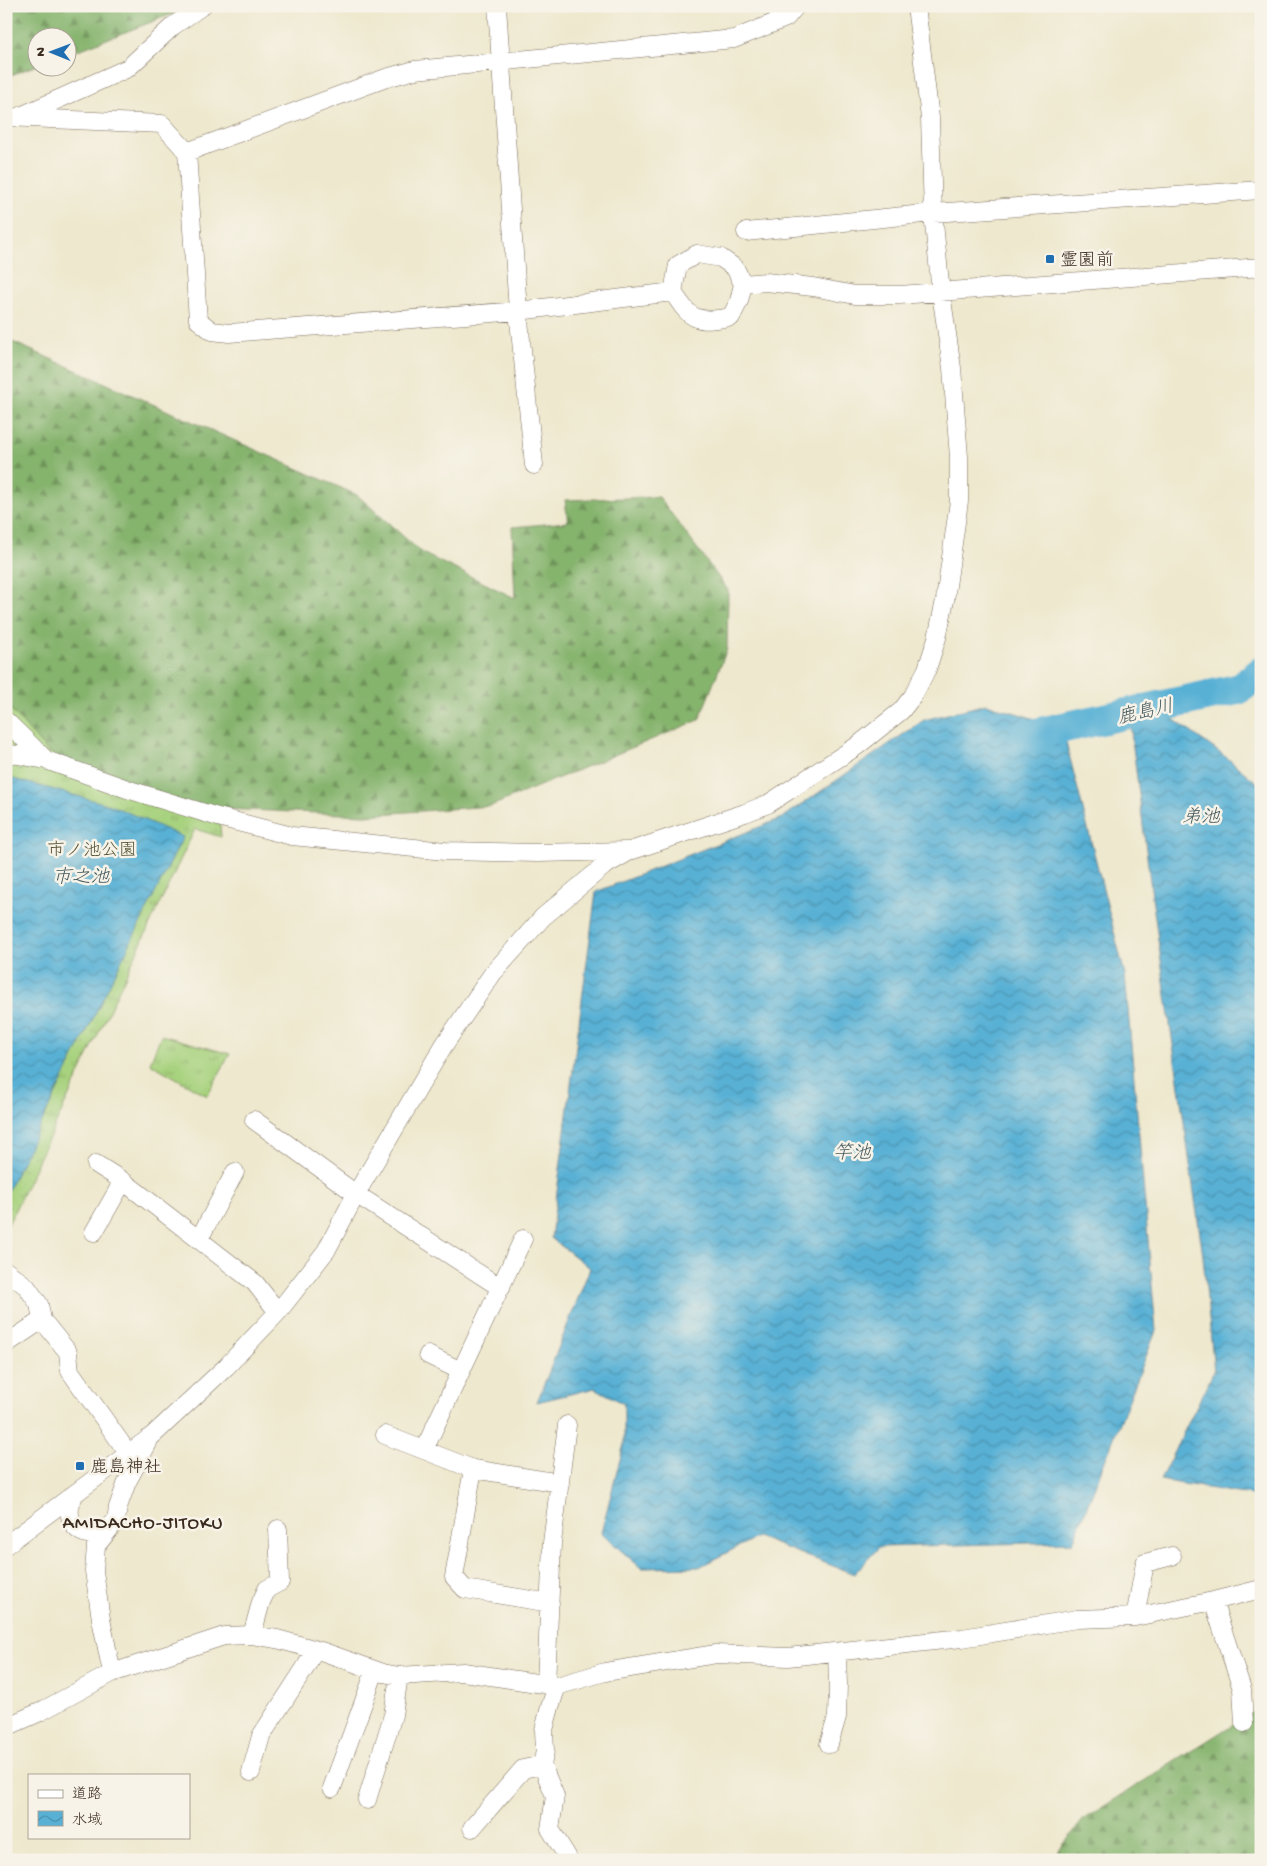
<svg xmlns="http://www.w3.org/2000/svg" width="1267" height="1866" viewBox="0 0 1267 1866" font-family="'Gochi Hand','Klee One',sans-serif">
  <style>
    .grass { fill: url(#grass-tufts); stroke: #717e4e }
    .forest { fill: url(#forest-firs); stroke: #606f46 }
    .water { fill: url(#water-waves); stroke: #4a6e7a }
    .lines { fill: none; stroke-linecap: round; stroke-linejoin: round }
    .river { stroke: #58b1d5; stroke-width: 31 }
    .minor-casing { stroke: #7a6c5c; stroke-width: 19 }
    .minor { stroke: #fff; stroke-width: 18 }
    .poi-dot { fill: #1f6fb2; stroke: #f7f3e8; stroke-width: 2 }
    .labels { text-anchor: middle; stroke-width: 5; stroke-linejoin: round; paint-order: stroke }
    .poi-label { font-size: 18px; fill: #3b2a1e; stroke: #f7f3e8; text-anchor: start }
    .park-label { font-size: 18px; fill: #565436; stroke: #f7f3e8 }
    .water-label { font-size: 19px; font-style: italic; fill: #45595e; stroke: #f7f3e8 }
    .neighbourhood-label { font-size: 19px; letter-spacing: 1px; fill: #3b2a1e; stroke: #f7f3e8 }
  </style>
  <defs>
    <pattern id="grass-tufts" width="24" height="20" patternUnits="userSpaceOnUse" patternTransform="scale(1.25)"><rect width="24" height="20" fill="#a7d27e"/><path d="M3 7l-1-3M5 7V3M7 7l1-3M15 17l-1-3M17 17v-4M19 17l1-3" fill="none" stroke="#91b46c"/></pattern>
    <pattern id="forest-firs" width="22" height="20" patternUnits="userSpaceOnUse" patternTransform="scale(1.25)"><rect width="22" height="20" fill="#85b46d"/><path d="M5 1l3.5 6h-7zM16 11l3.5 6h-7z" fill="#6e9359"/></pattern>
    <pattern id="water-waves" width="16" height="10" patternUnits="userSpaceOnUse" patternTransform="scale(1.25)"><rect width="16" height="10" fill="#58b1d5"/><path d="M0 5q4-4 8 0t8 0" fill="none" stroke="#4a90ac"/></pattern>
  </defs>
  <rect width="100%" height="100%" fill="#f7f3e8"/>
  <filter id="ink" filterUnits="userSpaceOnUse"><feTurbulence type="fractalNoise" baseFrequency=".02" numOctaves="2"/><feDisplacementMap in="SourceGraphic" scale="10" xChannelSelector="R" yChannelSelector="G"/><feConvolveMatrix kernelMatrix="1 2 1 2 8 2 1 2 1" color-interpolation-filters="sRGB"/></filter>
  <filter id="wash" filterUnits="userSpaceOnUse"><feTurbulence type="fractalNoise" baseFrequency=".0096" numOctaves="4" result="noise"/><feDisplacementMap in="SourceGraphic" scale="20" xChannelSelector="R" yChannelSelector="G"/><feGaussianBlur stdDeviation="1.12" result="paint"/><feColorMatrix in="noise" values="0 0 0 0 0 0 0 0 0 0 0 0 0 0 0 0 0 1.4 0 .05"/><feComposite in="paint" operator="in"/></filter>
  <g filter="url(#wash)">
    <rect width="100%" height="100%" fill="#eee8ce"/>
    <path class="grass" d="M 6,687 L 218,804 L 221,837 L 195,829 L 6,1229 Z
      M 161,1035 L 230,1054 L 207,1096 L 150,1063 Z"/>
    <path class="forest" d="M 6,6 L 193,6 L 68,54 L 68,38 L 38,38 L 37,65 L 6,77 Z
      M 6,339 L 357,495 L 422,553 L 515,598 L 512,527 L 568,522 L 565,500 L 659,497 L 728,590 L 727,649 L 699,720 L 491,806 L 365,815 L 176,807 L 48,752 L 6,704 Z
      M 1261,1711 L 1261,1860 L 1051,1860 L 1084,1819 L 1251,1713 Z"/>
    <path class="water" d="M 986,704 L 1062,727 L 1125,975 L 1156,1331 L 1073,1542 L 879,1547 L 854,1574 L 757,1537 L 699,1567 L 641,1568 L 601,1533 L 624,1444 L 624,1404 L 595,1388 L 537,1402 L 590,1268 L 551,1238 L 596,892 L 782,818 L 924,720 Z
      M 1162,711 L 1227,758 L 1261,786 L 1261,1497 L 1160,1480 L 1214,1371 L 1203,1256 L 1153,904 L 1131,731 L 1132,719 Z
      M 6,777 L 111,805 L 183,837 L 6,1194 Z"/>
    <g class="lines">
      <path class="river" d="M 1025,736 L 1239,689 L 1261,672"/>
    </g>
  </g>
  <g filter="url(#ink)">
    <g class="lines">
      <defs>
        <path id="minor" d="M 497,6 L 518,311 L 534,465
          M 21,116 L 128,68 L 173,26 L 202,6
          M 6,117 L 162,124 L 187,152 L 198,320 L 212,331 L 229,333 L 518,311 L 673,292
          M 187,152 L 386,78 L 415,70 L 734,39 L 786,18 L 796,6
          M 746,232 L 933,213 L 1261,190
          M 697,254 L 721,258 L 735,268 L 743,284 L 739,301 L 731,317 C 697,323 691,321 673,292 L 678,265 Z
          M 743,284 L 766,282 L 813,287 L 855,295 L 900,295 L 1261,267
          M 6,721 L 46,760 L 130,790 L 218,817 L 292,836 L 445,851 L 538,853 L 627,851
          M 6,753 L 46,760
          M 254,1120 L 356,1194 L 501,1288
          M 96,1164 L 123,1181 L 255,1283 L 278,1312
          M 94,1232 L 123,1181
          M 199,1239 L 235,1172
          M 6,1271 L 26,1286 L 39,1304 L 42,1320 L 68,1352 L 70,1371 L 128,1453
          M 6,1344 L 42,1320
          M 428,1355 L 461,1371
          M 385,1435 L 473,1469 L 560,1483
          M 424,1450 L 523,1239
          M 473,1469 L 454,1577 L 465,1589 L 550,1603
          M 75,1494 C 57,1525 89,1548 111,1525
          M 6,1545 L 152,1436 L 226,1367 L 278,1312 L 326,1251 L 356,1194 L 444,1045 L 493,973 L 543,917 L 604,866 L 630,851 L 745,813 L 768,804 L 857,746 L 901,711 L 913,696 L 927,669 L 937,638 L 945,600 L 959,501 L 959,457 L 952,368 L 941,293 L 933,213 L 930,118 L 916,6
          M 1213,1601 L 1242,1689 L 1244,1723
          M 1135,1617 L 1145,1563 L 1172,1556
          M 252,1635 L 261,1602 L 267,1589 L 280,1582 L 278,1529
          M 112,1673 L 101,1619 L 94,1571 L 96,1546 L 116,1521 L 118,1507 L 127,1482 L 148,1443
          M 546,1685 L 552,1543 L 567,1425
          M 557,1686 L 550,1707 L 544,1730 L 545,1751 L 542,1765 L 555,1796 L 550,1829 L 567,1856
          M 6,1727 L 40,1712 L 112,1673 L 224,1636 L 252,1635 L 277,1639 L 324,1652 L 383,1673 L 399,1676 L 463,1672 L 557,1686 L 605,1672 L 716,1654 L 788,1657 L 962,1638 L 1077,1619 L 1135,1617 L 1213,1601 L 1261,1589
          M 829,1744 L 837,1717 L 838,1685 L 837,1652
          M 251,1772 L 261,1736 L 307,1665 L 314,1650
          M 332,1788 L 375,1671
          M 367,1800 L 393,1715 L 399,1676
          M 472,1828 L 523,1769 L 542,1765"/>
      </defs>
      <use href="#minor" class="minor-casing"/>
      <use href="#minor" class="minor"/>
    </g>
  </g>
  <g class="poi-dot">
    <rect x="1045" y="254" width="10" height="10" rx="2.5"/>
    <rect x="75" y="1461" width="10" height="10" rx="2.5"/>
  </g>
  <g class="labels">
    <g class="poi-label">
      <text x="1060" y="265">霊園前</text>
      <text x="90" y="1472">鹿島神社</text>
    </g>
    <g class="park-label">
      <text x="92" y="855">市ノ池公園</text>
    </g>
    <g class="water-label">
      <text transform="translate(1145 710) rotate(-13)" y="7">鹿島川</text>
      <text x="1201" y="822">弟池</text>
      <text x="81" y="882">市之池</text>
      <text x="852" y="1158">竿池</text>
    </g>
    <g class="neighbourhood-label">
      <text x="143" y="1528">AMIDACHO-JITOKU</text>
    </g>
  </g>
  <rect width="1267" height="1866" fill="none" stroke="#f7f3e8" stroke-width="25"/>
  <rect x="28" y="1774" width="162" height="65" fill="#f7f3e8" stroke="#aca397"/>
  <rect x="38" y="1790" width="25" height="8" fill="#ffffff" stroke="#aca397"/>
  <text x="72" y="1798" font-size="15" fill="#3b2a1e">道路</text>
  <rect x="38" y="1811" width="25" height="15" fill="url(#water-waves)" stroke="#aca397"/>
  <text x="72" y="1824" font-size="15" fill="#3b2a1e">水域</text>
  <g transform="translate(52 52) rotate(271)"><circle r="24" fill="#f7f3e8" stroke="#aca397"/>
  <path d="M0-4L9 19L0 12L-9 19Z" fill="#1f6fb2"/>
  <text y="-8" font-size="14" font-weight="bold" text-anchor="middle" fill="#3b2a1e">N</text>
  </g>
</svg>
